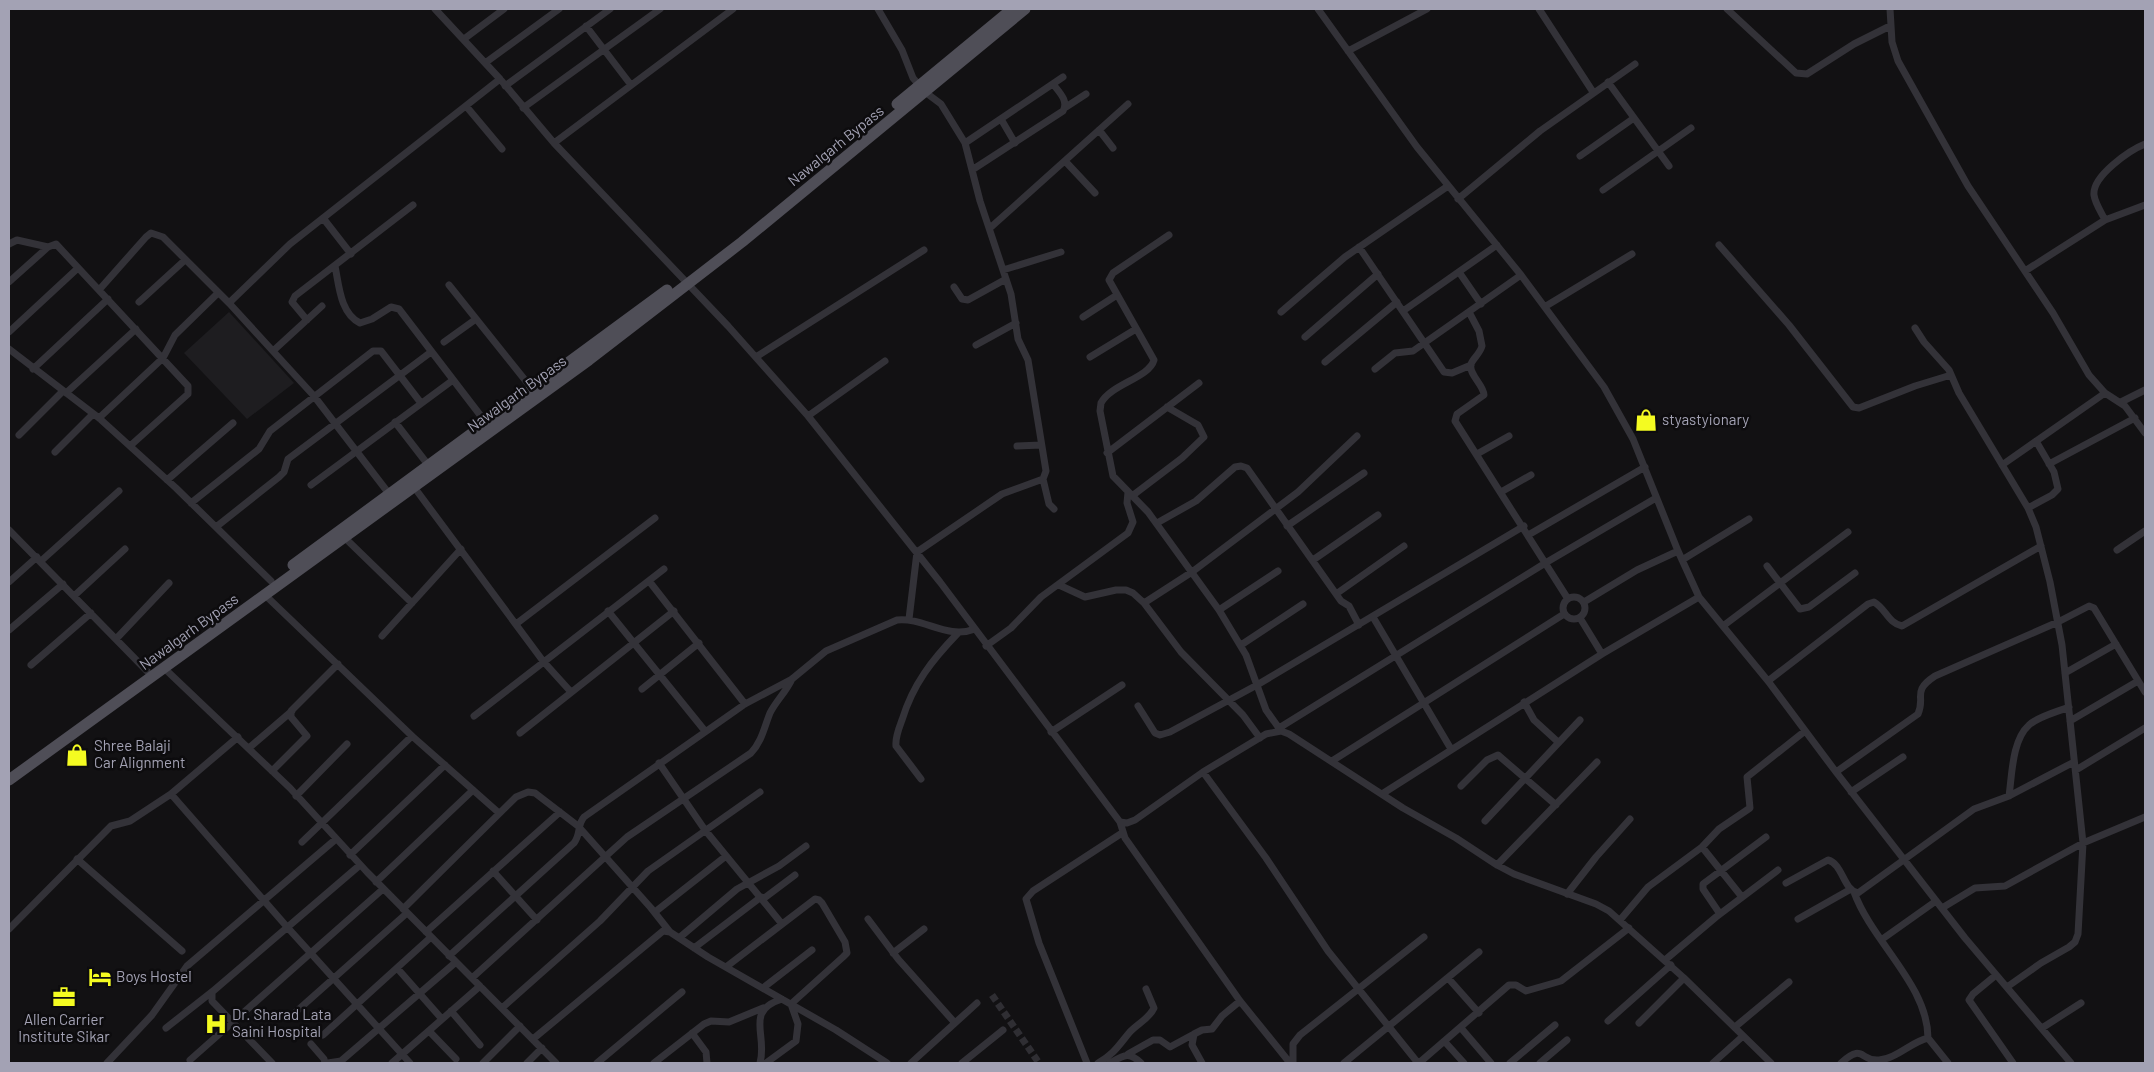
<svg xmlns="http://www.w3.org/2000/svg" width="2154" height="1072" viewBox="0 0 2154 1072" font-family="Barlow,sans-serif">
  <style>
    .built { fill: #1e1d20 }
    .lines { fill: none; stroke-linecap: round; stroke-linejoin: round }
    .street-tunnel { stroke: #2f2e33; stroke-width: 7; stroke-dasharray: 7 3.5; stroke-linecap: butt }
    .street { stroke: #333238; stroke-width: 7 }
    .primary { stroke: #4f4e57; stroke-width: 11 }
    .labels { text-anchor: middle; stroke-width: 5; stroke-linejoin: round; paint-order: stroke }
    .street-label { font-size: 15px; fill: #a3a2b4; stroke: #0d0c0e }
    .poi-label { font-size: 15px; fill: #a3a2b4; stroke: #0d0c0e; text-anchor: start }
  </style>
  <rect width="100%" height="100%" fill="#121113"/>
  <path class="built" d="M 229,312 L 294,383 L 247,419 L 184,353 Z"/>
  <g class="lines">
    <path class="street-tunnel" d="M 992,995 L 1039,1063"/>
    <path class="street" d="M 435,9 L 500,79 L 554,143 L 728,326 L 808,416 L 940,582 L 1120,822 L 1127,823 L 1135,820 L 1203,772 L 1266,734 L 1281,731 L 1289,734 L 1403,808 L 1456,838 L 1497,865 L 1514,874 L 1596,904 L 1609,911 L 1684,978 L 1771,1063
      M 878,9 L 902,50 L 913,78 L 925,92 L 941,104 L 965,143 L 980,201 L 1011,294 L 1018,339 L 1028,360 L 1046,471 L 1043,479 L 1002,494 L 917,552 L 909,619
      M 1318,9 L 1417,147 L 1521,275 L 1604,387 L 1633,439 L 1678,551 L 1699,597 L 1768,681 L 1836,772 L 1965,938 L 2071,1063
      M 1539,9 L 1593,92
      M 1727,9 L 1796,73 L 1807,74 L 1854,44 L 1890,26
      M 1890,9 L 1892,42 L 1898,61 L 1968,186 L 2053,313 L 2089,375 L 2105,393 L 2125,406 L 2145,433
      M 586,26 L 631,85
      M 464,39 L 504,9
      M 1348,51 L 1427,9
      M 485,63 L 559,9
      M 1608,82 L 1669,166
      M 505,86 L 610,9
      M 466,106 L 502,149
      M 1066,107 L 1086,94
      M 523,108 L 660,9
      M 1001,119 L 1015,143
      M 1099,130 L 1113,148
      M 554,143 L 733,9
      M 965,143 L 1063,77
      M 1580,156 L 1634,118
      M 1065,161 L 1095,193
      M 972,170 L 1063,111 C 1069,101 1059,92 1053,84
      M 1603,190 L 1691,128
      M 1458,199 L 1540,131 L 1635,64
      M 323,218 L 351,254
      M 2105,220 C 2101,212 2095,203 2094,195 C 2092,176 2130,150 2145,144
      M 990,228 L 1128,104
      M 1169,235 L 1113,273 L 1109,280 L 1154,360 C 1149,378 1111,384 1101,403 L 1100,411 L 1113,476 L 1148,512 L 1219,610 L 1246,655 L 1266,710 L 1281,731
      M 9,244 L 17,240 L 48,247
      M 1719,245 L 1789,325 L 1853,407 L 1859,408 L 1915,386 L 1951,375
      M 1359,247 L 1444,372 L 1452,373 L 1471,365
      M 335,266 C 339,285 340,313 360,323 L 372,319 L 391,307 L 399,309 L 487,424
      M 1003,270 L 1061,252
      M 2025,271 L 2105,220 L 2145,205
      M 1459,272 L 1481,304
      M 9,282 L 48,247 L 56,244 L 188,386 L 188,394 L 130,446
      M 449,285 L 533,390
      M 954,287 L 962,299 L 968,300 L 1006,279
      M 99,290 L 146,237 L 151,233 L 163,237 L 229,303 L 314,396 L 390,495
      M 139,302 L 185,260
      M 229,303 L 290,244 L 500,79
      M 1546,306 L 1632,254
      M 1403,311 L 1497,245
      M 1281,312 L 1345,257 L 1448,186
      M 1469,312 L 1479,331 L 1482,346 C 1480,354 1473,358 1471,364 C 1468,374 1484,385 1484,395 L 1457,414 L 1455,421 L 1568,599
      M 1083,317 L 1117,295
      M 307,320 L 292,302 L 295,296 L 413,205
      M 1915,328 L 1924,342 L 1949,370 L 1959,393 L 2028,508 L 2036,527 L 2050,582 L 2062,645 L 2083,843 L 2078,934 L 2075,942 L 2069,947 L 2041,963 L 2007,987
      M 9,332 L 78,268
      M 1305,337 L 1378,274
      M 444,342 L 476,319
      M 976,345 L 1016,323
      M 9,349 L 99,418 L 176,488 L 271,581
      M 273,351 L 322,306
      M 756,357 L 924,250
      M 1090,357 L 1136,329
      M 1325,362 L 1397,302
      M 33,369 L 108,299
      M 1375,369 L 1395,353 L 1413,351 L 1521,275
      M 66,393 L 136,329
      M 2121,402 L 2145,390
      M 808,416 L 885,361
      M 99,418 L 163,358 L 175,335 L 218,293
      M 395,422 L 429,466
      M 19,435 L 63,391
      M 1017,446 L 1041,445
      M 55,452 L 93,414
      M 1107,453 L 1199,383
      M 1477,454 L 1509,436
      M 2049,464 L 2135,418
      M 2002,465 L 2105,393
      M 1043,479 L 1049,504 L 1054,509
      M 167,480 L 233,423
      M 311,485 L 453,380
      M 414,487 L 543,661 L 571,692
      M 1501,492 L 1531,475
      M 1132,496 L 1182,458 L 1204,437 L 1198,425 L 1167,407
      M 191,503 L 259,449 L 270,431 L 373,351 L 381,351 L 421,403
      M 2028,508 L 2052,495 L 2058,489 L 2054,472 L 2036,441
      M 1157,523 L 1196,501 L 1235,467 L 1241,466 L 1247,468 L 1341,601 L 1349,606 L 1359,625
      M 1287,526 L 1364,473
      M 216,527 L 279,477 L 284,472 L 288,459 L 431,352
      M 9,530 L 147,671
      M 1530,534 L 1645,467
      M 345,538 L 412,603
      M 2117,550 L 2145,531
      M 1313,560 L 1378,515
      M 1682,560 L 1749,519
      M 41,561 L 119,491
      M 1767,566 L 1800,609 L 1809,607 L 1855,573
      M 649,581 L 745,704
      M 9,582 L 37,557
      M 1059,585 L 1085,597 L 1116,590 L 1126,590 L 1133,593 L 1144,603 L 1181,652 L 1243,715 L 1260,738
      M 1336,594 L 1404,546
      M 265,595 L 412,736 L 499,813
      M 74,596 L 125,549
      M1563 608a11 11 0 1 1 22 0a11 11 0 1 1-22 0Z
      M 1584,602 L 1637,570 L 1678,551
      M 1144,603 L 1192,572 L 1298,492 L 1357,436
      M 1219,610 L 1278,571
      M 608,611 L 705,731
      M 1373,617 L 1451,749
      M 1580,618 L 1602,654
      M 516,624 L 655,518
      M 1723,626 L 1848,532
      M 9,630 L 63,584
      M 382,636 L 461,549
      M 116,639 L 169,583
      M 1241,645 L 1303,604
      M 986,646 L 1011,628 L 1041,597 L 1128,533 L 1133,522 L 1127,503 L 1128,492
      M 31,665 L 91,613
      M 164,668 L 290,788 L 367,872 L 556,1063
      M 2065,673 L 2116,644
      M 1768,681 L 1868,604 L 1874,602 C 1886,609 1888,623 1902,626 L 2041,546
      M 642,689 L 699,643
      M 1524,702 L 1534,720 L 1558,742
      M 1138,706 L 1155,733 L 1160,735 L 1170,732 L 1257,685 L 1524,526
      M 474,716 L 664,569
      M 2070,721 L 2138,681
      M 1279,728 L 1547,562 L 1656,498
      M 1051,732 L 1122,685
      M 520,733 L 674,611
      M 249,748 L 292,711
      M 1332,761 L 1564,614
      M 659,763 L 705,830 L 782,924
      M 2076,770 L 2145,728
      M 272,771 L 307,736 L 291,717 L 291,711 L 338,664
      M 1203,772 L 1266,858 L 1328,951 L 1418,1063
      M 1836,772 L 1918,714 C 1926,696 1911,692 1935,676 L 2058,622 L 2089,606 L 2094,608 L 2145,692
      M 921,779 L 896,746 C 895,737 899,728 902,720 C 913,684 932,660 958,633
      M 1461,786 L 1487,760 L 1498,755 L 1556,805
      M 1851,792 L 1903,757
      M 171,794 L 288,928 L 410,1063
      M 1382,794 L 1602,654 L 1699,597
      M 296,796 L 347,744
      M 2009,796 C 2012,775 2012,740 2029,725 C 2039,716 2057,712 2069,707
      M 1485,821 L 1580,720
      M 1120,822 L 1125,838 L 1240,1001 L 1290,1063
      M 302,842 L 412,736
      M 1702,847 L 1742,897
      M 350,855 L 445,765
      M 77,859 L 182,951
      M 1497,865 L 1597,762
      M 493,871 L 537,920
      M 376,882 L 473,790
      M 1786,883 L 1828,860 C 1843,864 1843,890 1858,893 L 1974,809 L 2009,796 L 2074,762
      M 1854,892 C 1872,942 1928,985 1928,1038
      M 1567,894 L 1596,857 L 1630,819
      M 763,899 L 795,875
      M 1942,908 L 1975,888 L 2005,886 L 2083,843 L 2145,817
      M 403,909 L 516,797 L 528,792 L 535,793 L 578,826 L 651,908 L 670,932
      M 655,912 L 726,856
      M 1720,914 L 1703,889 L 1703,884 L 1766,837
      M 868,919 L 898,959 L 955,1023
      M 1798,919 L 1851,889
      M 1620,920 L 1648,887 L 1702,847 L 1719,829 L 1750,808 L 1747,777 L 1805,731
      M 9,929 L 111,826 L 130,821 L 171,794 L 238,737
      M 426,932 L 560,812
      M 679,938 L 737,889 L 779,866 L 806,846
      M 1881,940 L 1936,901
      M 694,948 L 761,897
      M 893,953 L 924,929
      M 449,956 L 574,843 C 581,834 577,825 584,817 L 745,704 L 792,679 L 826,651 L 897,620 C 924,617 947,640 975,629
      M 1665,960 L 1716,917 L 1778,870
      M 726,967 L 815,899 L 819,900 L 822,903 L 845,942 L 847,953 L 843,957 L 791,1004 L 798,1024 L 796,1041 L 766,1063
      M 397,968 L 442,1019
      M 1996,975 L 1973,994 L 1969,1000 L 2013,1063
      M 472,978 L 627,837 L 751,753 C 762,741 764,728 770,713 C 776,701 786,692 792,679
      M 1448,978 L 1479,1013
      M 763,988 L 812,950
      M 502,1008 L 600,921 L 648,871 L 760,792
      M 451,1011 L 480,1045
      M 290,1017 L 407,913
      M 1608,1021 L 1671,965
      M 1639,1023 L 1684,978
      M 1735,1027 L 1789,982
      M 166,1028 L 213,991
      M 1461,1028 L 1491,1063
      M 2042,1028 L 2081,1003
      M 429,1031 L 456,1059
      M 692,1033 L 706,1052 L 707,1063
      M 323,1035 L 431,937
      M 533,1039 L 663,931 L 670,932 L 708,957 L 836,1030 L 887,1063
      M 1445,1042 L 1464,1063
      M 311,1044 L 324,1059 L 325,1063
      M 1128,1054 L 1153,1040 L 1160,1040 L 1170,1047 L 1194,1034
      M 190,1060 L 383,889
      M 107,1063 L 152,1015 L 187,966 L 336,839
      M 272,1063 L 212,1001 L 212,992 L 360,865
      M 328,1063 L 341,1061 L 456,962
      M 392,1063 L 480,986
      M 483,1063 L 520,1026
      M 527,1063 L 542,1048
      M 597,1063 L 682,992
      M 654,1063 L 704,1024 L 711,1021 L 729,1022 L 763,1008
      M 760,1063 C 768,1035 744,1011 782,999
      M 911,1063 L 977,1003
      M 962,1063 L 1003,1030
      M 1087,1063 L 1039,943 L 1026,899 L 1033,891 L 1122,833
      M 1098,1063 C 1113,1055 1119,1045 1129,1033 C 1137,1024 1149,1019 1154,1008 L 1146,989
      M 1110,1063 C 1124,1055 1129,1051 1141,1063
      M 1202,1063 L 1192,1045 L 1194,1034 L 1202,1030 L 1212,1029 L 1222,1016 L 1240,1001
      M 1293,1063 L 1293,1044 L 1300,1035 L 1424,937
      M 1344,1063 L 1479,952
      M 1419,1063 L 1509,985 L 1516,985 L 1526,991 L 1561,981 L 1629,928
      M 1510,1063 L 1555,1025
      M 1540,1063 L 1567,1040
      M 1713,1063 L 1743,1036
      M 1841,1063 C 1864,1042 1860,1062 1879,1060 C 1896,1059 1911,1042 1928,1038 L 1948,1063"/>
    <path class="primary" d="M 897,104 L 1012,9
      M 293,565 L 667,290
      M 9,780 L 589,360 L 742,242 L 1025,9"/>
  </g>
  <defs>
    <symbol id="shop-bare" viewBox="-9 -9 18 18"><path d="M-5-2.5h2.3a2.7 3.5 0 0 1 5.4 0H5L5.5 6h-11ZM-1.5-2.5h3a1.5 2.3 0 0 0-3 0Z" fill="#f4fb21" stroke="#0d0c0e" stroke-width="2.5" paint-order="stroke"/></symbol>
    <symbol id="hotel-bare" viewBox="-9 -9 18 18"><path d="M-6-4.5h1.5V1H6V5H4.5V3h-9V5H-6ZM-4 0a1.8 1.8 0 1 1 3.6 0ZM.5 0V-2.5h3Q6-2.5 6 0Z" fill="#f4fb21" stroke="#0d0c0e" stroke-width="2.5" paint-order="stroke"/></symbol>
    <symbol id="office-bare" viewBox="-9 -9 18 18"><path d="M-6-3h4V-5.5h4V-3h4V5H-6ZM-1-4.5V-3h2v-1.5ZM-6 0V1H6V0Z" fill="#f4fb21" stroke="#0d0c0e" stroke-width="2.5" paint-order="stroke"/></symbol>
    <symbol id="hospital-bare" viewBox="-9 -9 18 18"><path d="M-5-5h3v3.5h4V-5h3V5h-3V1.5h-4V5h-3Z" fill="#f4fb21" stroke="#0d0c0e" stroke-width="2.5" paint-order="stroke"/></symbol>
  </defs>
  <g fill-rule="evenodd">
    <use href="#shop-bare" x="1630" y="404" width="32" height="32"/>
    <use href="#shop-bare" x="61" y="739" width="32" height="32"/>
    <use href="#hotel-bare" x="84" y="961" width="32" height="32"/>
    <use href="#office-bare" x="48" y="981" width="32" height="32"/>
    <use href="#hospital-bare" x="200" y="1008" width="32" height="32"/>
  </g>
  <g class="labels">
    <g class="street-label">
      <text transform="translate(836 146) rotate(-39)" y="5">Nawalgarh Bypass</text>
      <text transform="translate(517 394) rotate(-36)" y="5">Nawalgarh Bypass</text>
      <text transform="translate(189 632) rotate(-36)" y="5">Nawalgarh Bypass</text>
    </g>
    <g class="poi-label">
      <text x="1662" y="425">styastyionary</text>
      <text x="94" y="751">Shree Balaji<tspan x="94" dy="17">Car Alignment</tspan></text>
      <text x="116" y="982">Boys Hostel</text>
      <text x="232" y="1020">Dr. Sharad Lata<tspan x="232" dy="17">Saini Hospital</tspan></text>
      <text x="64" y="1025" text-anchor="middle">Allen Carrier<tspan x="64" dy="17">Institute Sikar</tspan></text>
    </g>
  </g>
  <rect width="2154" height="1072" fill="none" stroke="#a3a2b4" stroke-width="20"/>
</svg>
